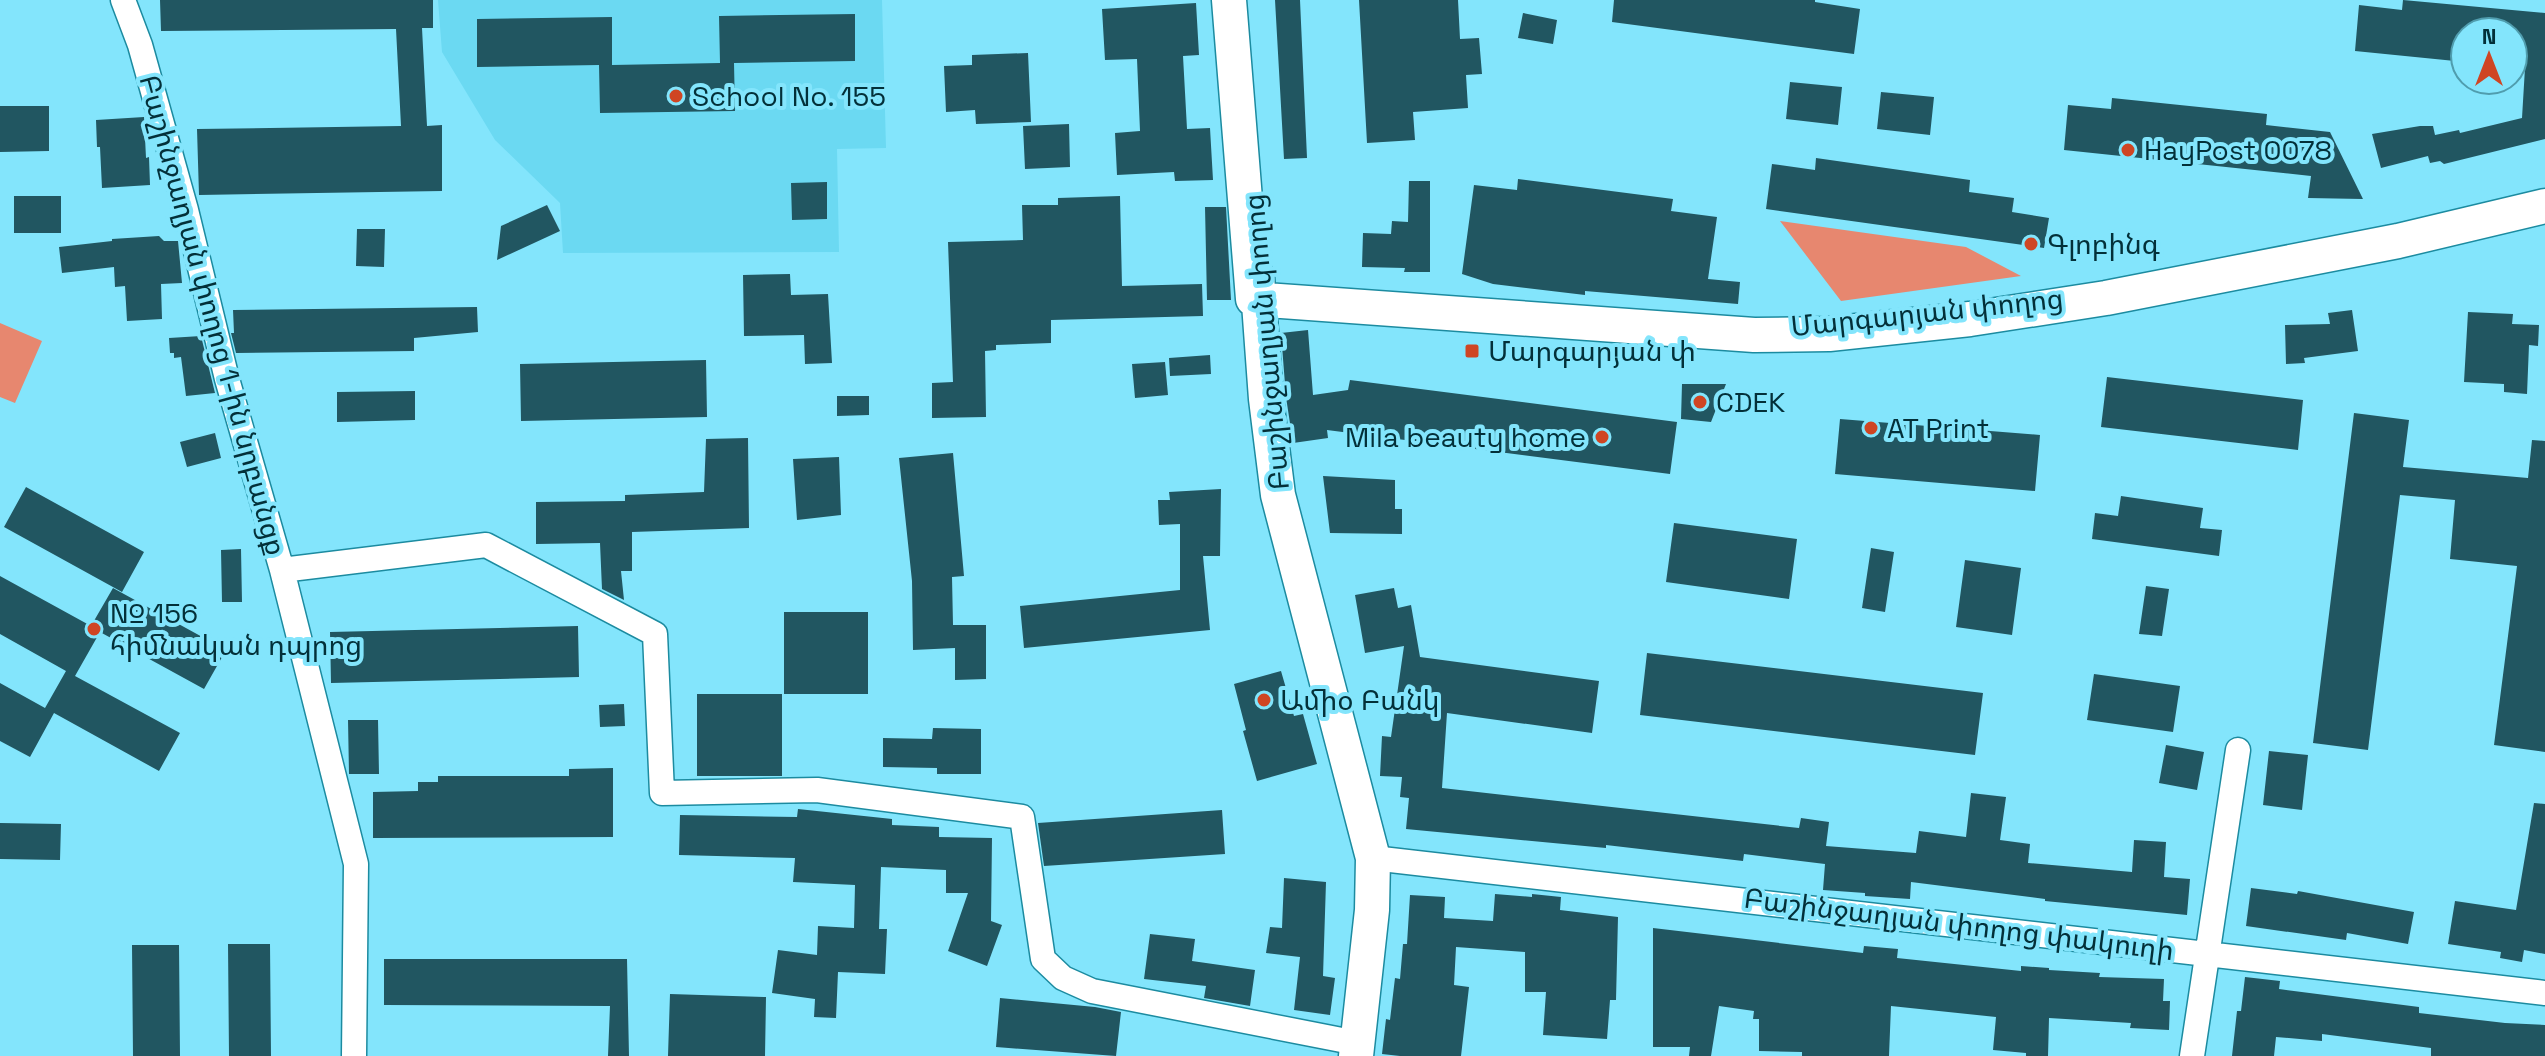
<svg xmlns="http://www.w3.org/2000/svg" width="2545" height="1056" viewBox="0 0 2545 1056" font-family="'Space Grotesk','Noto Sans Armenian',sans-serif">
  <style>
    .built { fill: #6bd9f2 }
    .green { fill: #e7876f }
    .building { fill: #215661 }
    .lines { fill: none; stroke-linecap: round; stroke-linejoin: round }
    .minor-casing { stroke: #1c8ba0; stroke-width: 27 }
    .secondary-casing { stroke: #1c8ba0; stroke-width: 37 }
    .minor { stroke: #fff; stroke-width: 24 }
    .secondary { stroke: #fff; stroke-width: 34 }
    .poi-dot { fill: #cf4523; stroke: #83e5fc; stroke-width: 3 }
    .labels { text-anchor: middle; stroke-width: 8; stroke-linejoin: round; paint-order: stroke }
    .poi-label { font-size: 28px; fill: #033039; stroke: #83e5fc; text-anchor: start }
    .street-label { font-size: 28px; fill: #033039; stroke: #83e5fc }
  </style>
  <rect width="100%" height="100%" fill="#83e5fc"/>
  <path class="built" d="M 438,0 L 882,0 L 886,148 L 837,149 L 839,252 L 563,253 L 560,203 L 495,140 L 442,52 Z"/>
  <path class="green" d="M 1780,221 L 1966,247 L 2021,276 L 1841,301 Z
    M 0,323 L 42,341 L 15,403 L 0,397 Z"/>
  <path class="building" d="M 160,0 L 433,0 L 433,28 L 422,28 L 427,126 L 442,125 L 442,191 L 199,195 L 197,129 L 401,126 L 396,29 L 161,31 Z
    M 1275,0 L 1300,0 L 1307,158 L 1284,159 Z
    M 1359,0 L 1458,0 L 1460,39 L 1479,38 L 1482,74 L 1466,75 L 1468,108 L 1413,112 L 1415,140 L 1367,143 Z
    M 1614,0 L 1815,0 L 1815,2 L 1860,9 L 1854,54 L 1612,22 Z
    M 2403,0 L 2545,13 L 2545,139 L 2444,164 L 2440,161 L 2430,163 L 2428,156 L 2381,168 L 2372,134 L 2420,126 L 2433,126 L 2435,135 L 2459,130 L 2460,133 L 2522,118 L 2525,68 L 2513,67 L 2513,32 L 2465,32 L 2465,62 L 2355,51 L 2359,5 L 2402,10 Z
    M 1196,3 L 1199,55 L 1183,56 L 1187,129 L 1210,128 L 1213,180 L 1175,181 L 1174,172 L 1117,175 L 1115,133 L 1140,131 L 1137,59 L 1105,60 L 1102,9 Z
    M 1523,13 L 1557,20 L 1553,44 L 1518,38 Z
    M 855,14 L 855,61 L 734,63 L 735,111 L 600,113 L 599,65 L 477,67 L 477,19 L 612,17 L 612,65 L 720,63 L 719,16 Z
    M 1028,53 L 1031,122 L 976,124 L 975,110 L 946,112 L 944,66 L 972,65 L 972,55 Z
    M 1790,82 L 1842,87 L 1838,125 L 1786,119 Z
    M 1881,92 L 1934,97 L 1930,135 L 1877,129 Z
    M 2112,98 L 2267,114 L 2266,125 L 2330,132 L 2363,199 L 2308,198 L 2311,176 L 2064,150 L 2068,105 L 2111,109 Z
    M 0,106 L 49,106 L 49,151 L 0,152 Z
    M 144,117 L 146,158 L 149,157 L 150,185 L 102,188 L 100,147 L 97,147 L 96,120 Z
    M 1069,124 L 1070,167 L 1025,169 L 1023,126 Z
    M 1816,158 L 1970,180 L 1969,192 L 2014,198 L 2012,212 L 2049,218 L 2044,248 L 1766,209 L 1772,164 L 1815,170 Z
    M 1518,179 L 1673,199 L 1671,211 L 1717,217 L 1708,279 L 1740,282 L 1738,304 L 1585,291 L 1585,295 L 1493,284 L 1462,274 L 1474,185 L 1517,190 Z
    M 1409,181 L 1430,181 L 1430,272 L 1404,272 L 1405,268 L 1362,267 L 1363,233 L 1391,234 L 1392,221 L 1408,222 Z
    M 827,182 L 827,219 L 792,220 L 791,183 Z
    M 14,196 L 61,196 L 61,233 L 14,233 Z
    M 1120,196 L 1122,286 L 1202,284 L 1203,316 L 1051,320 L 1051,343 L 996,345 L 996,350 L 985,351 L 986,417 L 932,418 L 932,383 L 953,382 L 948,242 L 1023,240 L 1022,205 L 1058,205 L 1058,198 Z
    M 547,205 L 560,231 L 497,260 L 501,226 Z
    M 1205,207 L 1226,207 L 1231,300 L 1207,300 Z
    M 357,229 L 385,229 L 384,267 L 356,266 Z
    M 159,236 L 164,241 L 178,241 L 182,283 L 161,284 L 162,319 L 127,321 L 125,286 L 115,287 L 114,267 L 62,273 L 59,247 L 112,241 L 112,239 Z
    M 790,274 L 791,295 L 828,294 L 832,363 L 805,364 L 804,335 L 744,336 L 743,275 Z
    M 477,307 L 478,332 L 414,338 L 414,351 L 236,353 L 231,333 L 234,333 L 233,310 Z
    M 2352,310 L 2358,351 L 2304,358 L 2305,363 L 2286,364 L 2285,325 L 2330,324 L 2328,313 Z
    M 2468,312 L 2513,314 L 2512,324 L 2539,325 L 2538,346 L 2529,345 L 2527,394 L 2504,392 L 2504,384 L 2464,382 Z
    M 1308,330 L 1313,395 L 1348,390 L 1350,380 L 1677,422 L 1670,474 L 1327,430 L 1328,438 L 1293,443 L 1286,397 L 1281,333 Z
    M 201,336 L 215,393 L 186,396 L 181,357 L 174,358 L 174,353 L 170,353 L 169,338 Z
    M 1210,355 L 1211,374 L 1170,376 L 1169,358 Z
    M 706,360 L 707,417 L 521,421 L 520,364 Z
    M 1165,362 L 1168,395 L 1135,398 L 1132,364 Z
    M 2107,377 L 2303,400 L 2298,450 L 2101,427 Z
    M 1682,384 L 1726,384 L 1711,422 L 1681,419 Z
    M 415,391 L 415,420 L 337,422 L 337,392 Z
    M 837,396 L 869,396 L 869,415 L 837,416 Z
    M 2354,413 L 2409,420 L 2403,467 L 2528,478 L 2532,440 L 2545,441 L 2545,752 L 2494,745 L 2517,566 L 2450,559 L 2455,500 L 2400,495 L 2368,750 L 2313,743 Z
    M 1840,419 L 2040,435 L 2035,491 L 1835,474 Z
    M 215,433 L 221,458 L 187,467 L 180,442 Z
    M 748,438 L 749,528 L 632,532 L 632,571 L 621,571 L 624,600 L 602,589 L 600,543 L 536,544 L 536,502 L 625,501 L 625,495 L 704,492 L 706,439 Z
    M 953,453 L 964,576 L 952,577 L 953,625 L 986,625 L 986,679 L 955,680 L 955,648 L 913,650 L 912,581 L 899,458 Z
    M 839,457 L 841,515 L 797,520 L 793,459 Z
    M 1323,476 L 1395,480 L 1395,509 L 1402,509 L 1402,534 L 1330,533 Z
    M 26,487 L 144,552 L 122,592 L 4,527 Z
    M 1221,489 L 1220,556 L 1203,556 L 1210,630 L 1024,648 L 1020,606 L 1180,590 L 1180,524 L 1159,525 L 1158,500 L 1170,500 L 1169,492 Z
    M 2121,496 L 2203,508 L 2200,528 L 2222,530 L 2219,556 L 2092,539 L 2095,513 L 2118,516 Z
    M 1674,523 L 1797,539 L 1789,599 L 1666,582 Z
    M 1871,548 L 1894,552 L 1885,612 L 1862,608 Z
    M 241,549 L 242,602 L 222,602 L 221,550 Z
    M 1965,560 L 2021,568 L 2012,635 L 1956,627 Z
    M 0,576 L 91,626 L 113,588 L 226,650 L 204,689 L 100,632 L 75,676 L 180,733 L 159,771 L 54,713 L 30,757 L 0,741 L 0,683 L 45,708 L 66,671 L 0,634 Z
    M 2146,586 L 2169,589 L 2162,636 L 2139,634 Z
    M 1394,588 L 1398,608 L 1411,605 L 1420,657 L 1599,681 L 1592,733 L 1447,713 L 1442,788 L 1799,828 L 1801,818 L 1829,822 L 1826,846 L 1916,853 L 1919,831 L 1966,837 L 1971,793 L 2006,797 L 2000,840 L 2030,844 L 2028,863 L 2132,872 L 2134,840 L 2166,842 L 2164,877 L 2190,879 L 2187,915 L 2045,901 L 2045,899 L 1911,882 L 1910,899 L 1865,896 L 1865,893 L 1823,890 L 1825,864 L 1744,854 L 1743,861 L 1606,845 L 1606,848 L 1406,829 L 1409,798 L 1400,797 L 1402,777 L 1380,776 L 1382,736 L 1391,737 L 1404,646 L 1365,653 L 1355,595 Z
    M 784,612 L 868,612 L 868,694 L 784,694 Z
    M 578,626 L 579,677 L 331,683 L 330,632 Z
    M 1647,653 L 1983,693 L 1975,755 L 1640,715 Z
    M 1281,671 L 1294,716 L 1303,714 L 1317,764 L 1257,781 L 1243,731 L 1246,730 L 1234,684 Z
    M 2094,674 L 2180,686 L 2173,732 L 2087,720 Z
    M 697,694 L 782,694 L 782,776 L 697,776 Z
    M 624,704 L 625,726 L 600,727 L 599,705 Z
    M 348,720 L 378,720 L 379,774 L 349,774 Z
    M 933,728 L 981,729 L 981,774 L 937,774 L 937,768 L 883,767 L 883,738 L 932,739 Z
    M 2166,745 L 2204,752 L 2197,790 L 2159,783 Z
    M 2269,751 L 2308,755 L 2302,810 L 2263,805 Z
    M 613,768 L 613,837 L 373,838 L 373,792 L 418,791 L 418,782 L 438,782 L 438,776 L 569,776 L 569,769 Z
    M 2534,803 L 2545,804 L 2545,954 L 2524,950 L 2522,962 L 2500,958 L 2501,952 L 2448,944 L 2455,901 L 2516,910 Z
    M 798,809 L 892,819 L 892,825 L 939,827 L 939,837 L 992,838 L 991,921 L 1002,925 L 987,966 L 948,951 L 968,893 L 946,893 L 946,870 L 881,867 L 879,929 L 887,929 L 885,974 L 838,972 L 836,1018 L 814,1017 L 815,999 L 772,993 L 778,950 L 817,955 L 818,926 L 854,928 L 855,885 L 793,882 L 795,858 L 679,855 L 680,815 L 797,817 Z
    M 1222,810 L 1225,854 L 1044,866 L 1038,823 Z
    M 0,823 L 61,824 L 60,860 L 0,859 Z
    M 1284,878 L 1326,882 L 1323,976 L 1335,978 L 1330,1015 L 1294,1010 L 1300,957 L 1266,953 L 1270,927 L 1282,928 Z
    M 2251,888 L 2297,894 L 2298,891 L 2414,912 L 2408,944 L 2347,933 L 2346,940 L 2246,926 Z
    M 1495,894 L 1532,897 L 1532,894 L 1561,897 L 1560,910 L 1618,917 L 1616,1000 L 1610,1000 L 1607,1039 L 1543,1035 L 1546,992 L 1525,992 L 1525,952 L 1456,947 L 1454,985 L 1469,987 L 1461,1056 L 1400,1056 L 1382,1054 L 1386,1019 L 1390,1020 L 1395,978 L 1400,979 L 1403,944 L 1407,944 L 1410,895 L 1445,897 L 1444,918 L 1493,921 Z
    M 1653,928 L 1863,953 L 1864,946 L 1898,949 L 1897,958 L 2021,971 L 2021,966 L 2049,968 L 2049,970 L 2100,973 L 2099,977 L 2164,979 L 2163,1001 L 2170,1001 L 2169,1030 L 2130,1028 L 2131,1023 L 2049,1018 L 2048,1056 L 2026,1056 L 2026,1053 L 1993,1050 L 1996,1017 L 1891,1006 L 1889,1056 L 1802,1056 L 1802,1052 L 1759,1051 L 1759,1019 L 1753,1019 L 1754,1011 L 1719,1006 L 1711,1056 L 1689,1056 L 1690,1047 L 1653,1047 Z
    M 1150,934 L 1195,939 L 1192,961 L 1255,970 L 1250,1006 L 1204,998 L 1206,986 L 1144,979 Z
    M 228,944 L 270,944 L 271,1056 L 229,1056 Z
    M 132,945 L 179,945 L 180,1056 L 133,1056 Z
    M 384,959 L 627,959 L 629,1056 L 608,1056 L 610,1006 L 384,1005 Z
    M 2245,977 L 2280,981 L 2279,989 L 2419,1007 L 2419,1013 L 2505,1023 L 2545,1025 L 2545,1056 L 2431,1056 L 2431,1048 L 2322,1034 L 2322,1041 L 2276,1037 L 2274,1056 L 2232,1056 L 2237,1011 L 2241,1011 Z
    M 670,994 L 766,997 L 765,1056 L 668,1056 Z
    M 1000,998 L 1095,1007 L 1121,1012 L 1116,1056 L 996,1047 Z"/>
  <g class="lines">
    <defs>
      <path id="minor" d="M 123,0 L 140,45 L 186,210 L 227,379 L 282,570 L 356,864 L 354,1056
        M 282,570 L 486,545 L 655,634 L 662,793 L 817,790 L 1022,817 L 1043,959 L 1063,978 L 1092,991 L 1357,1043
        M 1373,858 L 2545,993
        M 2192,1056 L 2238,750"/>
      <path id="secondary" d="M 1229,0 L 1253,299 L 1754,335 L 1829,334 L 1970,319 L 2106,298 L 2398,241 L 2545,206
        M 1257,276 L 1266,399 L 1278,495 L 1373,858 L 1372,910 L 1356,1056"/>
    </defs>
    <use href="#minor" class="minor-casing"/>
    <use href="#secondary" class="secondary-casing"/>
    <use href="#minor" class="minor"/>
    <use href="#secondary" class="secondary"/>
  </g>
  <g class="poi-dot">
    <circle cx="676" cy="96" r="8"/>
    <circle cx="2128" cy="150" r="8"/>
    <circle cx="2031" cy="244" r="8"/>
    <rect x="1464" y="343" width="16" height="16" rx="4"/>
    <circle cx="1700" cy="402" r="8"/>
    <circle cx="1871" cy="428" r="8"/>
    <circle cx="1602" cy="437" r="8"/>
    <circle cx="94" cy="629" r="8"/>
    <circle cx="1264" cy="700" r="8"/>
  </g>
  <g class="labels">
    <g class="poi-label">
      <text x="692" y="106">School No. 155</text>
      <text x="2144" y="160">HayPost 0078</text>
      <text x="2047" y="254">Գլոբինգ</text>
      <text x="1488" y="361">Մարգարյան փ</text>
      <text x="1716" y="412">CDEK</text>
      <text x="1887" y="438">AT Print</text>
      <text x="1586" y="447" text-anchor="end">Mila beauty home</text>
      <text x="110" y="623">№ 156<tspan x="110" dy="32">հիմնական դպրոց</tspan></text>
      <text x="1280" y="710">Ամիօ Բանկ</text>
    </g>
    <g class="street-label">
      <text transform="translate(1927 312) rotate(-6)" y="10">Մարգարյան փողոց</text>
      <text transform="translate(213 315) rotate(75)" y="10">Բաշինջաղյան փողոց 1-ին նրբանցք</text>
      <text transform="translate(1266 342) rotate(-95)" y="10">Բաշինջաղյան փողոց</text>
      <text transform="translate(1959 924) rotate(7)" y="10">Բաշինջաղյան փողոց փակուղի</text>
    </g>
  </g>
  <g transform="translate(2489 56)"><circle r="38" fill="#83e5fc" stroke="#509dae" stroke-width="2"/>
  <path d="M0-6L14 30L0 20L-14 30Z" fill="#cf4523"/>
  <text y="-12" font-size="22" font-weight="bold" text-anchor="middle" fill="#033039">N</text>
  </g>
</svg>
